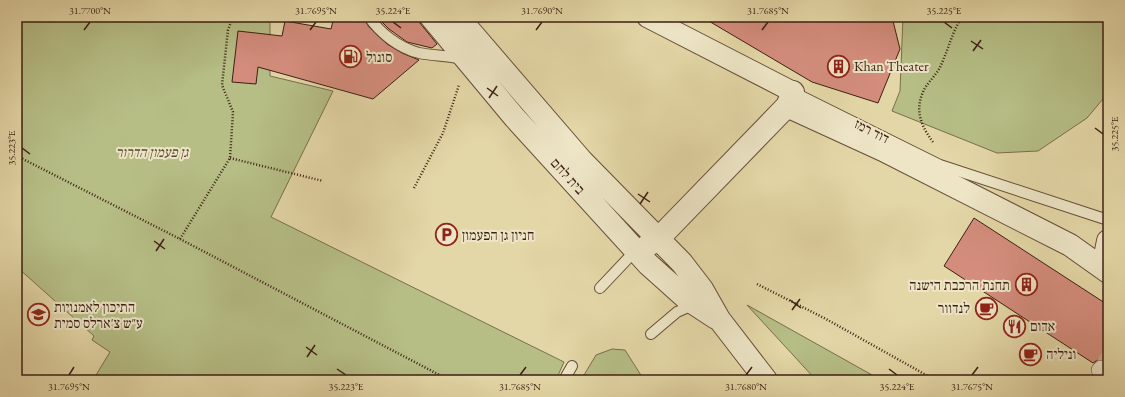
<svg xmlns="http://www.w3.org/2000/svg" width="1125" height="397" viewBox="0 0 1125 397" font-family="'EB Garamond','Frank Ruhl Libre',serif">
  <style>
    .green { fill: #b6be86; stroke: #796e4c }
    .building { fill: #d48d7d; stroke: #3c1f13 }
    .lines { fill: none; stroke-linecap: round; stroke-linejoin: round }
    .pedestrian-tunnel { stroke: #c2b289; stroke-width: 15; stroke-dasharray: 15 8; stroke-linecap: butt }
    .service-casing { stroke: #664d38; stroke-width: 12 }
    .pedestrian-casing { stroke: #664d38; stroke-width: 16 }
    .minor-casing { stroke: #664d38; stroke-width: 22 }
    .tertiary-casing { stroke: #664d38; stroke-width: 24 }
    .path { stroke: #3c1f13; stroke-width: 2.5; stroke-dasharray: 1 2; stroke-linecap: butt }
    .service { stroke: #ede5c6; stroke-width: 10 }
    .pedestrian { stroke: #ede5c6; stroke-width: 15 }
    .minor { stroke: #ede5c6; stroke-width: 20 }
    .tertiary { stroke: #ede5c6; stroke-width: 22 }
    .ticks { fill: none; stroke: #3c1f13; stroke-width: 1.5 }
    .labels { text-anchor: middle; stroke-width: 4; stroke-linejoin: round; paint-order: stroke }
    .poi-label { font-size: 14px; fill: #3c1f13; stroke: #ede5c6; text-anchor: start }
    .street-label { font-size: 14px; fill: #3c1f13; stroke: #ede5c6 }
    .park-label { font-size: 14px; font-style: italic; fill: #5a4730; stroke: #ede5c6 }
    .neatline { fill: none; stroke: #3c1f13; stroke-width: 1.5 }
    .ticks-label { font-size: 10px; text-anchor: middle; fill: #3c1f13 }
  </style>
  <rect width="100%" height="100%" fill="#e4d7a7"/>
  <filter id="stains"><feTurbulence type="fractalNoise" baseFrequency=".005" numOctaves="4"/><feColorMatrix values="0 0 0 0 .2 0 0 0 0 .09 0 0 0 0 .02 0 0 0 .5 -.17"/></filter>
  <radialGradient id="worn" r=".72"><stop offset=".6" stop-color="#630" stop-opacity="0"/><stop offset="1" stop-color="#630" stop-opacity=".3"/></radialGradient>
  <path class="green" d="M 17,17 L 270,17 L 270,76 L 333,91 L 271,217 L 564,362 L 556,380 L 93,380 L 110,352 L 92,340 L 94,336 L 17,267 Z
    M 903,17 L 1108,17 L 1108,93 L 1087,118 L 1038,151 L 997,153 L 892,111 L 900,91 Z
    M 747,305 L 881,380 L 816,380 Z
    M 612,349 L 625,350 L 644,380 L 581,380 L 596,355 Z"/>
  <path class="building" d="M 334,17 L 363,17 L 369,27 L 387,44 L 402,53 L 419,60 L 373,99 L 258,67 L 256,84 L 232,82 L 238,31 L 282,36 L 285,21 L 331,29 Z
    M 377,17 L 415,17 L 437,44 L 432,48 L 407,42 L 389,29 Z
    M 702,17 L 892,17 L 900,49 L 878,103 L 812,82 Z
    M 974,218 L 1108,305 L 1108,363 L 1104,359 L 1099,359 L 1093,363 L 944,266 Z"/>
  <g class="lines">
    <path class="pedestrian-tunnel" d="M 1101,368 L 1108,357"/>
    <defs>
      <path id="service" d="M 369,17 C 380,33 399,48 419,53 C 433,56 448,55 462,59
        M 791,93 L 793,92 L 940,165 L 1108,220
        M 600,288 L 635,251
        M 651,334 L 677,312 L 695,304
        M 564,380 L 572,366"/>
      <path id="pedestrian" d="M 1099,370 L 1101,368"/>
      <path id="minor" d="M 647,17 L 793,92"/>
      <path id="tertiary" d="M 431,17 L 515,118 L 648,264 L 687,299 L 716,318
        M 458,17 L 582,161 L 682,263 L 702,289 L 719,319 L 766,380
        M 787,106 L 883,150 L 1070,245 L 1108,272
        M 1108,241 L 1105,256 L 1108,270
        M 647,246 L 659,238 L 787,106 L 793,92"/>
    </defs>
    <use href="#service" class="service-casing"/>
    <use href="#pedestrian" class="pedestrian-casing"/>
    <use href="#minor" class="minor-casing"/>
    <use href="#tertiary" class="tertiary-casing"/>
    <path class="path" d="M 933,142 C 920,125 914,108 925,88 C 930,80 938,73 941,65 C 949,48 952,32 962,17
      M 17,156 L 180,239 L 449,380
      M 230,158 L 323,181
      M 414,188 L 443,133 L 459,85
      M 180,239 L 230,158 L 233,112 L 222,85 L 228,30 L 233,17
      M 757,284 L 826,319 L 935,380"/>
    <use href="#service" class="service"/>
    <use href="#pedestrian" class="pedestrian"/>
    <use href="#minor" class="minor"/>
    <use href="#tertiary" class="tertiary"/>
  </g>
  <path class="ticks" d="M 393,22 L 401,28M 944,22 L 952,28M 84,30 L 90,22M 310,30 L 316,22M 536,30 L 542,22M 762,30 L 768,22M 971,41 L 983,49M 973,51 L 981,40M 487,88 L 498,96M 489,98 L 497,86M 1095,128 L 1103,134M 22,148 L 30,154M 638,194 L 650,202M 640,204 L 648,192M 154,241 L 165,249M 156,251 L 164,239M 790,300 L 801,308M 792,310 L 800,299M 306,347 L 317,355M 307,357 L 315,345M 337,369 L 346,375M 889,369 L 897,375M 69,375 L 74,367M 520,375 L 526,367M 746,375 L 752,367M 972,375 L 978,367"/>
  <defs>
    <symbol id="fuel-ring" viewBox="-11 -11 22 22"><circle r="9.5" fill="#ede5c6" stroke="#8f2418" stroke-width="1.5"/><path d="M-5.5-6h7V0h2V4h1.3V-2.5L3-4.5l.8-.8L6-3V5H2.5V1h-1V6h-7ZM-4.2-4.7v3.2H.2V-4.7Z" fill="#8f2418"/></symbol>
    <symbol id="building-ring" viewBox="-11 -11 22 22"><circle r="9.5" fill="#ede5c6" stroke="#8f2418" stroke-width="1.5"/><path d="M-4-6H4V6H1V3H-1V6H-4ZM-2.5-4.3h1.7v1.8h-1.7ZM.8-4.3h1.7v1.8H.8ZM-2.5-1h1.7V.8h-1.7ZM.8-1h1.7V.8H.8Z" fill="#8f2418"/></symbol>
    <symbol id="parking-ring" viewBox="-11 -11 22 22"><circle r="9.5" fill="#ede5c6" stroke="#8f2418" stroke-width="1.5"/><path d="M-3.5-5.5H1a3.5 3.5 0 0 1 0 7H-1V5.5H-3.5ZM-1-3.4V-.6H.8a1.4 1.4 0 0 0 0-2.8Z" fill="#8f2418"/></symbol>
    <symbol id="cafe-ring" viewBox="-11 -11 22 22"><circle r="9.5" fill="#ede5c6" stroke="#8f2418" stroke-width="1.5"/><path d="M-5.5-4.5H6V0H3Q3 3.5 0 3.5H-2.5Q-5.5 3.5-5.5 0ZM3-3.2v2h1.7v-2ZM-6 4.5H4V6H-6Z" fill="#8f2418"/></symbol>
    <symbol id="school-ring" viewBox="-11 -11 22 22"><circle r="9.5" fill="#ede5c6" stroke="#8f2418" stroke-width="1.5"/><path d="M0-5L7-2L0 1L-7-2ZM-4 1L0 2.5L4 1V4Q0 6-4 4Z" fill="#8f2418"/></symbol>
    <symbol id="restaurant-ring" viewBox="-11 -11 22 22"><circle r="9.5" fill="#ede5c6" stroke="#8f2418" stroke-width="1.5"/><path d="M-5-6h1v4h1v-4h1v4h1v-4h1v5L-1.5 .5V6h-2V.5L-5-1ZM5-6V6H3V1.5H1.5Q1.5-4 5-6Z" fill="#8f2418"/></symbol>
  </defs>
  <g fill-rule="evenodd">
    <use href="#fuel-ring" x="338" y="44" width="25" height="25"/>
    <use href="#building-ring" x="826" y="54" width="25" height="25"/>
    <use href="#parking-ring" x="434" y="222" width="25" height="25"/>
    <use href="#building-ring" x="1014" y="272" width="25" height="25"/>
    <use href="#cafe-ring" x="974" y="296" width="25" height="25"/>
    <use href="#school-ring" x="26" y="302" width="25" height="25"/>
    <use href="#restaurant-ring" x="1002" y="314" width="25" height="25"/>
    <use href="#cafe-ring" x="1018" y="342" width="25" height="25"/>
  </g>
  <g class="labels">
    <g class="poi-label">
      <text x="366" y="62">סונול</text>
      <text x="854" y="71">Khan Theater</text>
      <text x="462" y="240">חניון גן הפעמון</text>
      <text x="1010" y="290" text-anchor="end">תחנת הרכבת הישנה</text>
      <text x="54" y="312">התיכון לאמנויות<tspan x="54" dy="16">ע"ש צ'ארלס סמית</tspan></text>
      <text x="970" y="313" text-anchor="end">לנדוור</text>
      <text x="1030" y="331">אדום</text>
      <text x="1046" y="359">וניליה</text>
    </g>
    <g class="street-label">
      <text transform="translate(872 131) rotate(27)" y="5">דוד רמז</text>
      <text transform="translate(568 176) rotate(48)" y="5">בית לחם</text>
    </g>
    <g class="park-label">
      <text x="152" y="157">גן פעמון הדרור</text>
    </g>
  </g>
  <rect width="1125" height="397" fill="none" stroke="#e4d7a7" stroke-width="44"/>
  <rect x="22" y="22" width="1081" height="353" class="neatline"/>
  <g class="ticks-label">
    <text x="90" y="14">31.7700°N</text>
    <text x="316" y="14">31.7695°N</text>
    <text x="393" y="14">35.224°E</text>
    <text x="542" y="14">31.7690°N</text>
    <text x="768" y="14">31.7685°N</text>
    <text x="944" y="14">35.225°E</text>
    <text transform="translate(1114 134) rotate(-90)" y="4">35.225°E</text>
    <text transform="translate(11 148) rotate(-90)" y="4">35.223°E</text>
    <text x="69" y="390">31.7695°N</text>
    <text x="346" y="390">35.223°E</text>
    <text x="520" y="390">31.7685°N</text>
    <text x="746" y="390">31.7680°N</text>
    <text x="897" y="390">35.224°E</text>
    <text x="972" y="390">31.7675°N</text>
  </g>
  <rect width="100%" height="100%" filter="url(#stains)"/>
  <rect width="100%" height="100%" fill="url(#worn)"/>
</svg>
